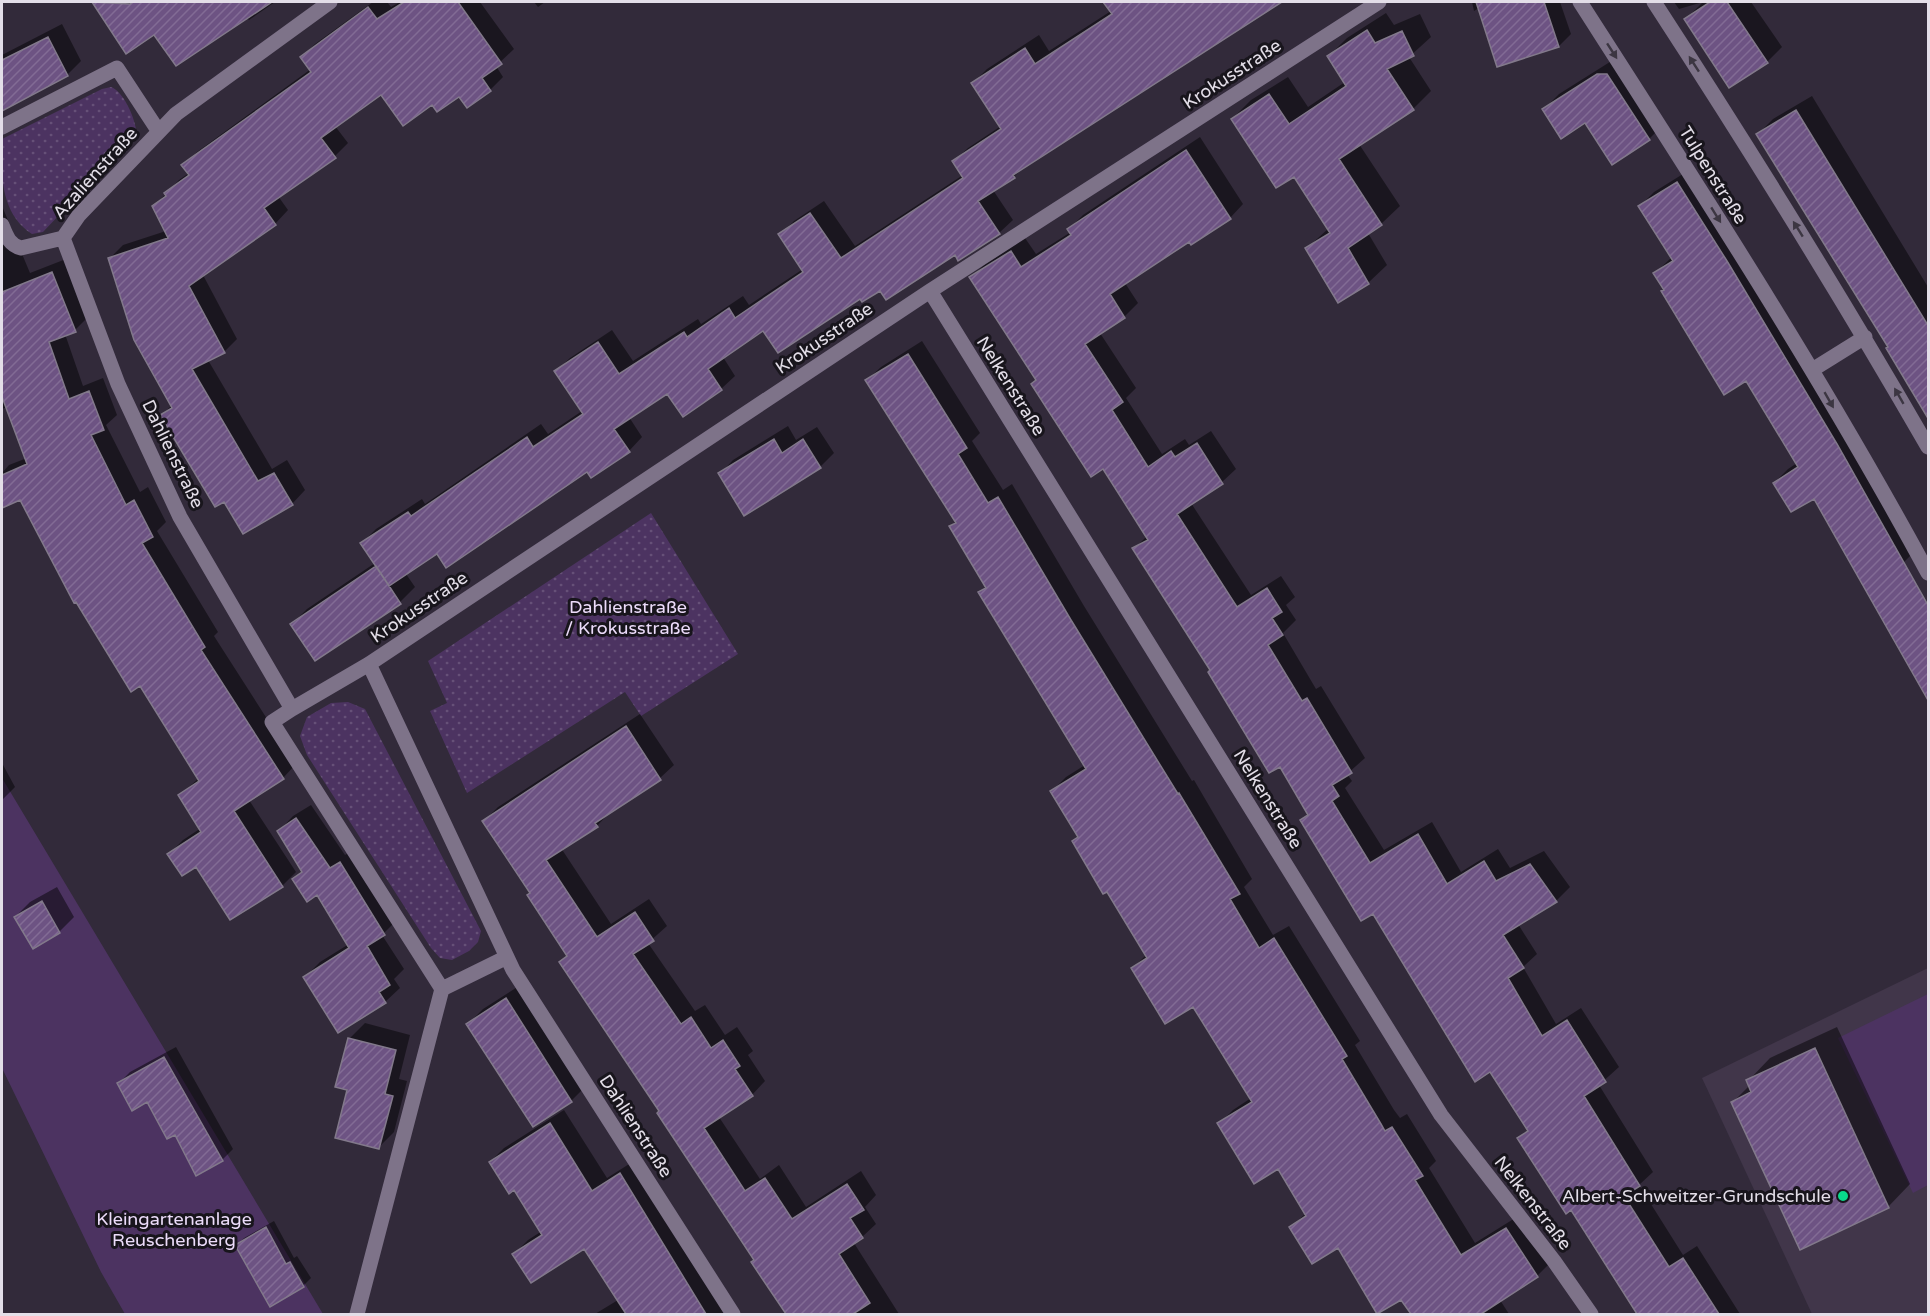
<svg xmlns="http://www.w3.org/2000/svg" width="1930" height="1316" viewBox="0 0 1930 1316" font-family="'Varela Round',sans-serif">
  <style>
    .built { fill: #41364a }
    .grass { fill: url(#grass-dots) }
    .garden { fill: #4c3361 }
    .shadow { fill: #0007 }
    .building { fill: url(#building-hatch); stroke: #82798b; stroke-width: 1.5 }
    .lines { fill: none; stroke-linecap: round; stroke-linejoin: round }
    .minor { stroke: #7e7389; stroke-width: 15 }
    .oneway { fill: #3c3642 }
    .poi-dot { fill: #09d98b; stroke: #18151c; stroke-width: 2 }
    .labels { text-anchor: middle; stroke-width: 6; stroke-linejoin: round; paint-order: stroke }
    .street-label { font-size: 18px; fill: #e3dee8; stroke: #18151c }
    .park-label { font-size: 18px; fill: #ecdcfa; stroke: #18151c }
    .poi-label { font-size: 18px; fill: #e3dee8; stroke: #18151c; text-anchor: end }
  </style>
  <defs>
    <pattern id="grass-dots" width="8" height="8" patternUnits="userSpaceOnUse" patternTransform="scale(1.5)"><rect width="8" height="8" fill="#4c3361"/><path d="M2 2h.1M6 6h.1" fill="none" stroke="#665078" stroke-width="1.8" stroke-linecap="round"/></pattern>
    <pattern id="building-hatch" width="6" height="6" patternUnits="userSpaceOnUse" patternTransform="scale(1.5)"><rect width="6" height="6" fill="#6d5383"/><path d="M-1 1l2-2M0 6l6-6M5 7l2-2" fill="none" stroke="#826b95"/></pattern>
  </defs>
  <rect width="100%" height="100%" fill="#322a3a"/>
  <path class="built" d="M 1928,968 L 1928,1314 L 1812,1314 L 1702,1078 Z"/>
  <path class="grass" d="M 111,87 C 123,91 134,116 136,129 L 132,138 L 43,232 L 32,234 C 0,213 1,175 2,139 L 102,89 Z
    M 651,513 L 738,654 L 641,716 L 625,692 L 467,793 L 430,711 L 447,703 L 428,661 Z
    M 348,702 L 365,709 L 481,931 L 478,942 L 469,951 L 452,960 L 440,958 L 431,948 L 307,755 L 300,736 L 307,717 L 331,703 Z"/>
  <path class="garden" d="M 2,778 L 323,1314 L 125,1314 L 101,1272 L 2,1068 Z
    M 1928,994 L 1928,1185 L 1913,1193 L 1838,1038 Z"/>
  <path class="shadow" d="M 94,2 L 275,2 L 249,20 L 246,17 L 155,32 Z
    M 373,2 L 387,2 L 391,7 L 400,2 L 480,2 L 514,49 L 496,66 L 503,77 L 490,90 L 459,95 L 432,103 L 381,93 L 335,126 L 348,143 L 335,156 L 278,196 L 288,210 L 275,224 L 203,275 L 237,339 L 224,352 L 208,360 L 272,469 L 287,460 L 305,490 L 292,504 L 224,500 L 162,415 L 172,405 L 109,259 L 123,245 L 166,231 L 154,206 L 179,180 L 189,173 L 183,165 L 197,152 L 311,69 L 302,57 L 315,44 Z
    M 534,2 L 545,2 L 538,7 Z
    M 1117,2 L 1279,2 L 1024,166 L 1014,177 L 993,190 L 1013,220 L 999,233 L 880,289 L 764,329 L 723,357 L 735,376 L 721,389 L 668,392 L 629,417 L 642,437 L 629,451 L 587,470 L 437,552 L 406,574 L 415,587 L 400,602 L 292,624 L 307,609 L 375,563 L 362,543 L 376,529 L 422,499 L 425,504 L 541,424 L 548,434 L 582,411 L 556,371 L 570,358 L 612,330 L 633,361 L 698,319 L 701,324 L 743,296 L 749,305 L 803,269 L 780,235 L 794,221 L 824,201 L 855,246 L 963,175 L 954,161 L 968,148 L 1001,126 L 973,83 L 987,69 L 1039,35 L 1049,51 L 1111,11 L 1110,9 Z
    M 1472,2 L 1560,2 L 1571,34 L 1559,46 L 1479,8 L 1474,11 Z
    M 1674,2 L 1703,2 L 1679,9 Z
    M 1703,2 L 1751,2 L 1782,47 L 1767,62 L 1686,19 Z
    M 1386,13 L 1394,25 L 1420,14 L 1431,37 L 1409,57 L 1431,91 L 1413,109 L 1359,144 L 1400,206 L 1381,224 L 1368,233 L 1387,265 L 1368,283 L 1306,249 L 1329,228 L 1295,175 L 1232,119 L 1251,100 L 1288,77 L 1308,107 L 1345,82 L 1329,56 L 1347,38 Z
    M 62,24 L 81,61 L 67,75 L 2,109 L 2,55 Z
    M 1613,60 L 1664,124 L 1649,139 L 1544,109 L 1559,94 Z
    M 1812,96 L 1928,287 L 1928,417 L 1889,346 L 1758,134 L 1773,119 Z
    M 1200,137 L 1243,204 L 1230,218 L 1190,240 L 1125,283 L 1138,303 L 1124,317 L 1100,333 L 1136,388 L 1126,398 L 1162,454 L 1185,439 L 1189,445 L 1211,431 L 1236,469 L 1222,482 L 1191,503 L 1251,595 L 1281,576 L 1295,597 L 1286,605 L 1296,620 L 1283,633 L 1316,689 L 1321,686 L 1365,758 L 1347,774 L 1352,781 L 1345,788 L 1384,850 L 1432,822 L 1461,872 L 1498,849 L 1510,868 L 1544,851 L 1570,887 L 1556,901 L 1518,924 L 1537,954 L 1523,967 L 1556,1024 L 1581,1008 L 1619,1067 L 1599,1085 L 1653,1172 L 1639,1185 L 1683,1255 L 1697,1246 L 1740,1314 L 1639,1314 L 1572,1208 L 1519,1138 L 1529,1129 L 1491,1070 L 1373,912 L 1302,820 L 1309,813 L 1280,765 L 1212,670 L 1134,549 L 1147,536 L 1103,467 L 1038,379 L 971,278 L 985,264 L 1025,238 L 1036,254 L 1071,232 L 1069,229 L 1083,215 Z
    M 1691,169 L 1917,549 L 1903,563 L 1815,497 L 1774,483 L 1788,469 L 1797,463 L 1746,379 L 1665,290 L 1655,273 L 1672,257 L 1640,206 L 1654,192 Z
    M 2,206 L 30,273 L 66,259 L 89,316 L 75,330 L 65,334 L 83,386 L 103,378 L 117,415 L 106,425 L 140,492 L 148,487 L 166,522 L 157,531 L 218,632 L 214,636 L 296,764 L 283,778 L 249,800 L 296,872 L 282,886 L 197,865 L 169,854 L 183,840 L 201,828 L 180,795 L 199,778 L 21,498 L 6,504 L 2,494 L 2,473 L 9,465 L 27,458 L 7,407 L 2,409 Z
    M 922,341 L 980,433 L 972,441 L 1003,490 L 1012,484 L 1084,606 L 1192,781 L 1194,780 L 1252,879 L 1244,887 L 1273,935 L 1289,926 L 1360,1041 L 1355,1045 L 1394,1110 L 1400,1118 L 1407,1114 L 1436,1161 L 1429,1168 L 1475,1243 L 1520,1215 L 1551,1262 L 1537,1276 L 1500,1300 L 1509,1314 L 1412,1314 L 1402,1298 L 1338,1246 L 1291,1227 L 1305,1214 L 1279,1167 L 1219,1124 L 1233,1110 L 1251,1098 L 1194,1004 L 1133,968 L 1146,955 L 1108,890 L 1074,841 L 1079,836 L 1052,791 L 1066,777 L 1085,765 L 980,592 L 987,586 L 951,527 L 956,521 L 867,380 L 881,367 Z
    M 788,426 L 796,440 L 817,427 L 834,453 L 820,467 L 744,514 L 720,474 L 733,460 Z
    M 640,714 L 674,765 L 660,778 L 610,812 L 597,826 L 561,848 L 611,924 L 649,899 L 667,926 L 648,943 L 695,1011 L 705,1005 L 725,1035 L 737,1027 L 753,1051 L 748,1055 L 765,1081 L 752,1095 L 719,1117 L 760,1179 L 779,1165 L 806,1207 L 861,1171 L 876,1195 L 865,1207 L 876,1224 L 862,1237 L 854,1243 L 899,1314 L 788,1314 L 753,1262 L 755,1260 L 661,1111 L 561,962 L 568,955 L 531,893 L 484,821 L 498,807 Z
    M 2,763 L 15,787 L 2,800 Z
    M 311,805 L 345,855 L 355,849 L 398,919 L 382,935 L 404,969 L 394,979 L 400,988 L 385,1002 L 305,977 L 320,962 L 349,944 L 317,893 L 294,879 L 303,870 L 279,831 L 293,816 Z
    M 57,887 L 74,917 L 59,932 L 15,917 L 30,902 Z
    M 522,984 L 586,1086 L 571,1101 L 533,1125 L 468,1024 L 483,1009 Z
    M 365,1023 L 410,1035 L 399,1079 L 407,1081 L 394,1132 L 379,1147 L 349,1089 L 350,1038 Z
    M 1837,1027 L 1910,1184 L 1888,1207 L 1733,1102 L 1750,1085 L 1748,1081 L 1770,1058 Z
    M 176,1047 L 233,1149 L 222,1160 L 176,1133 L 147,1100 L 119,1083 L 130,1072 Z
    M 564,1110 L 607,1178 L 634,1161 L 729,1314 L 595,1314 L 618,1300 L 585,1247 L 514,1254 L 528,1240 L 542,1231 L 514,1188 L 490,1162 L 504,1148 Z
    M 274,1221 L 294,1258 L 297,1256 L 311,1278 L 303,1286 L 271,1305 L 237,1245 L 244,1238 Z"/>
  <path class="building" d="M 92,2 L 130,4 L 133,2 L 272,2 L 176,66 L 154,35 L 126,54 Z
    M 404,2 L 458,2 L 502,64 L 482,78 L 491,91 L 467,108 L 459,97 L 437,112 L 432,105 L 403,126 L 381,95 L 321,138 L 336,158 L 264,208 L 276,225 L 189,286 L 225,353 L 192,369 L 258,481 L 274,473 L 293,505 L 243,534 L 224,502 L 215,507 L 160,415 L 172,408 L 134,340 L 108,258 L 168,238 L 152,206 L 166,196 L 164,193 L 189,175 L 181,165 L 311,72 L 300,57 L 368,7 L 377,19 Z
    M 1103,2 L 1282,2 L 1013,175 L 1015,178 L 978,201 L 1000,234 L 958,261 L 955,255 L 886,300 L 880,291 L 862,302 L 860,299 L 778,353 L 763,331 L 708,369 L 722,390 L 683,417 L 667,394 L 614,429 L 630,452 L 591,478 L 587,472 L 446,568 L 437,554 L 389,586 L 360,543 L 408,512 L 411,516 L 527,437 L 533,447 L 583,414 L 554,371 L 598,342 L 619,374 L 684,332 L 687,337 L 729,308 L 735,318 L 803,272 L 778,234 L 810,213 L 841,258 L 963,178 L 952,161 L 1001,129 L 971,83 L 1025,48 L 1035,64 L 1112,14 Z
    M 1476,2 L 1544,2 L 1559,47 L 1497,67 Z
    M 1710,2 L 1727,2 L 1768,63 L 1729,88 L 1684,19 Z
    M 1367,30 L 1375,43 L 1402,31 L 1414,56 L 1387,69 L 1414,110 L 1339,159 L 1382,225 L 1348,248 L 1369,284 L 1338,303 L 1305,248 L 1330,233 L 1294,177 L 1276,188 L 1231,119 L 1269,94 L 1289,124 L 1346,86 L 1327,56 Z
    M 48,37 L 68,76 L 2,111 L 2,60 Z
    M 1597,74 L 1607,74 L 1650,140 L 1612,165 L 1585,123 L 1561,139 L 1542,109 Z
    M 1796,110 L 1929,327 L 1929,420 L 1886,348 L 1888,347 L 1756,134 Z
    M 1186,150 L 1231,219 L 1191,245 L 1189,242 L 1110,294 L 1125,318 L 1085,344 L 1123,402 L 1112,410 L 1148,467 L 1171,451 L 1175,457 L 1197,443 L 1223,484 L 1177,514 L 1237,607 L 1267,588 L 1282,612 L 1272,618 L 1283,635 L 1268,645 L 1302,701 L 1307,698 L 1352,773 L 1332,785 L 1339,796 L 1332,801 L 1370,863 L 1418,834 L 1447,884 L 1484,861 L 1496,881 L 1530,864 L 1557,902 L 1503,935 L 1524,968 L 1508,978 L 1542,1036 L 1567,1020 L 1606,1082 L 1584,1096 L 1640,1186 L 1624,1196 L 1669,1267 L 1683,1258 L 1719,1314 L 1637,1314 L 1571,1210 L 1566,1214 L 1517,1138 L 1528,1131 L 1490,1072 L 1475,1082 L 1373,914 L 1361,921 L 1300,820 L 1308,815 L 1280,767 L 1269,773 L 1208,672 L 1210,670 L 1132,548 L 1148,540 L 1103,469 L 1091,477 L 1031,384 L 1036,380 L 969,277 L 1011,251 L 1021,267 L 1071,235 L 1067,229 Z
    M 1677,182 L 1727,261 L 1837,444 L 1929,607 L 1929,702 L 1814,499 L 1791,512 L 1773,483 L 1798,467 L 1746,381 L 1724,395 L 1661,291 L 1664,290 L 1653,273 L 1673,261 L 1638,206 Z
    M 52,272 L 76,332 L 49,342 L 69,399 L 89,391 L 104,430 L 91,435 L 126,505 L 134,500 L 153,537 L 142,543 L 205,647 L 201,650 L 284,779 L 234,811 L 283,887 L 230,920 L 196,867 L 182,876 L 167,854 L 201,832 L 178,795 L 199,781 L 140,686 L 131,692 L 76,602 L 74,603 L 20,500 L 2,508 L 2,475 L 27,464 L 2,397 L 2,292 Z
    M 908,354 L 967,448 L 958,454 L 988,503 L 998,497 L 1071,620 L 1178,794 L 1179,793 L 1240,894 L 1230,899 L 1259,948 L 1274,938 L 1347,1056 L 1342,1059 L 1381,1124 L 1385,1131 L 1392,1127 L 1423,1176 L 1415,1180 L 1461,1255 L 1506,1228 L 1538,1277 L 1481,1314 L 1411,1314 L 1401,1300 L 1377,1314 L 1338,1248 L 1312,1264 L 1289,1227 L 1306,1216 L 1278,1169 L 1254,1184 L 1217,1123 L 1252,1102 L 1193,1007 L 1165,1024 L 1131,968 L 1147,958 L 1107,892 L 1103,894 L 1072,841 L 1078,837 L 1050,791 L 1086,769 L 978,592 L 986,588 L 949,526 L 956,523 L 865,380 Z
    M 774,439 L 782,453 L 803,439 L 821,468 L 744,516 L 718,473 Z
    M 376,566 L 401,604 L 315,661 L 290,624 Z
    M 626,726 L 661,780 L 595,823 L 598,827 L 546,860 L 597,937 L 635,912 L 654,941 L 633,954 L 681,1024 L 691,1017 L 711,1048 L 723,1040 L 740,1066 L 735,1069 L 753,1096 L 704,1128 L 745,1191 L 765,1178 L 792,1219 L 847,1184 L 864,1210 L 850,1218 L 863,1238 L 839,1254 L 870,1303 L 853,1314 L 786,1314 L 751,1262 L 754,1260 L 657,1113 L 659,1111 L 559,962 L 567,956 L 527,895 L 530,893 L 482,821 Z
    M 296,818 L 330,868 L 340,862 L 385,935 L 367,946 L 390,985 L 379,992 L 386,1003 L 338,1033 L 303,977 L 349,948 L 317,895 L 307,902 L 292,879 L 302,872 L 277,831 Z
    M 42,901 L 60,933 L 33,949 L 14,917 Z
    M 506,998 L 572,1102 L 533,1127 L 466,1024 Z
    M 348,1038 L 396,1050 L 385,1094 L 393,1096 L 379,1149 L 335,1138 L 347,1090 L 335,1087 Z
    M 1815,1048 L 1889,1208 L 1800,1250 L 1731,1102 L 1751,1092 L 1746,1080 Z
    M 164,1057 L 223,1161 L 196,1176 L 175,1135 L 167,1139 L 147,1102 L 132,1111 L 117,1083 Z
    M 550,1123 L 592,1191 L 620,1173 L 706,1314 L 626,1314 L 584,1249 L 531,1283 L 512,1254 L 542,1235 L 514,1190 L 509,1194 L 489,1162 Z
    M 266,1227 L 286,1264 L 290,1262 L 304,1287 L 270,1307 L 235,1245 Z"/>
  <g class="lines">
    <path class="minor" d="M 1580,2 C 1700,189 1822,377 1928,573
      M 1654,2 C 1749,148 1841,296 1928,447
      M 2,127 L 117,68 L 159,132
      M 2,225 C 6,235 9,245 21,248 L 63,238 L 79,215 L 176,114 L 330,2
      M 63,238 L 118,384 L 180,517 L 292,709 L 369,664 L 930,291 L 1379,2
      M 930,291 L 1441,1115 L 1554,1261 L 1591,1314
      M 1812,370 L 1865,337
      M 369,664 L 513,970 L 733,1314
      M 292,709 L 272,722 L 442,989 L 357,1314
      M 442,989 L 507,957"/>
  </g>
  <defs><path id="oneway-solid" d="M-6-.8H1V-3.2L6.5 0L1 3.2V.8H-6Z" transform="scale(1.5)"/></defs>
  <g class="oneway">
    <use href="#oneway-solid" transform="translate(1612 51) rotate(57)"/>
    <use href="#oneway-solid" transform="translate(1694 64) rotate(-123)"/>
    <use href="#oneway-solid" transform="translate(1716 215) rotate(58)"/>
    <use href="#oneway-solid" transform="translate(1798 229) rotate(-122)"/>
    <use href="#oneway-solid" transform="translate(1899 396) rotate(-120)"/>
    <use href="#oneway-solid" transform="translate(1829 400) rotate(60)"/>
  </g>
  <circle class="poi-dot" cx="1843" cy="1196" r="6"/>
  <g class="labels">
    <g class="street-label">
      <text transform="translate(1232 74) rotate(-33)" y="6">Krokusstraße</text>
      <text transform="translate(95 173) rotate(-48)" y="6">Azalienstraße</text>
      <text transform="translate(1713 175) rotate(58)" y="6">Tulpenstraße</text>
      <text transform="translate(824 338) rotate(-34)" y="6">Krokusstraße</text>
      <text transform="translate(1011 386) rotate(58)" y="6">Nelkenstraße</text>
      <text transform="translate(173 454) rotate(64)" y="6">Dahlienstraße</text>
      <text transform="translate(419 607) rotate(-34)" y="6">Krokusstraße</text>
      <text transform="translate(1268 799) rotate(58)" y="6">Nelkenstraße</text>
      <text transform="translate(636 1126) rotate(57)" y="6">Dahlienstraße</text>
      <text transform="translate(1533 1203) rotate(52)" y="6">Nelkenstraße</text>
    </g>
    <g class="park-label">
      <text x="628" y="613">Dahlienstraße<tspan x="628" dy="21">/ Krokusstraße</tspan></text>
      <text x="174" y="1225">Kleingartenanlage<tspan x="174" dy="21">Reuschenberg</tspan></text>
    </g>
    <g class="poi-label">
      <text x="1831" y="1202">Albert-Schweitzer-Grundschule</text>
    </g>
  </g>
  <rect width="1930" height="1316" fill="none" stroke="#e3dee8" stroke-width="6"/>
</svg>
